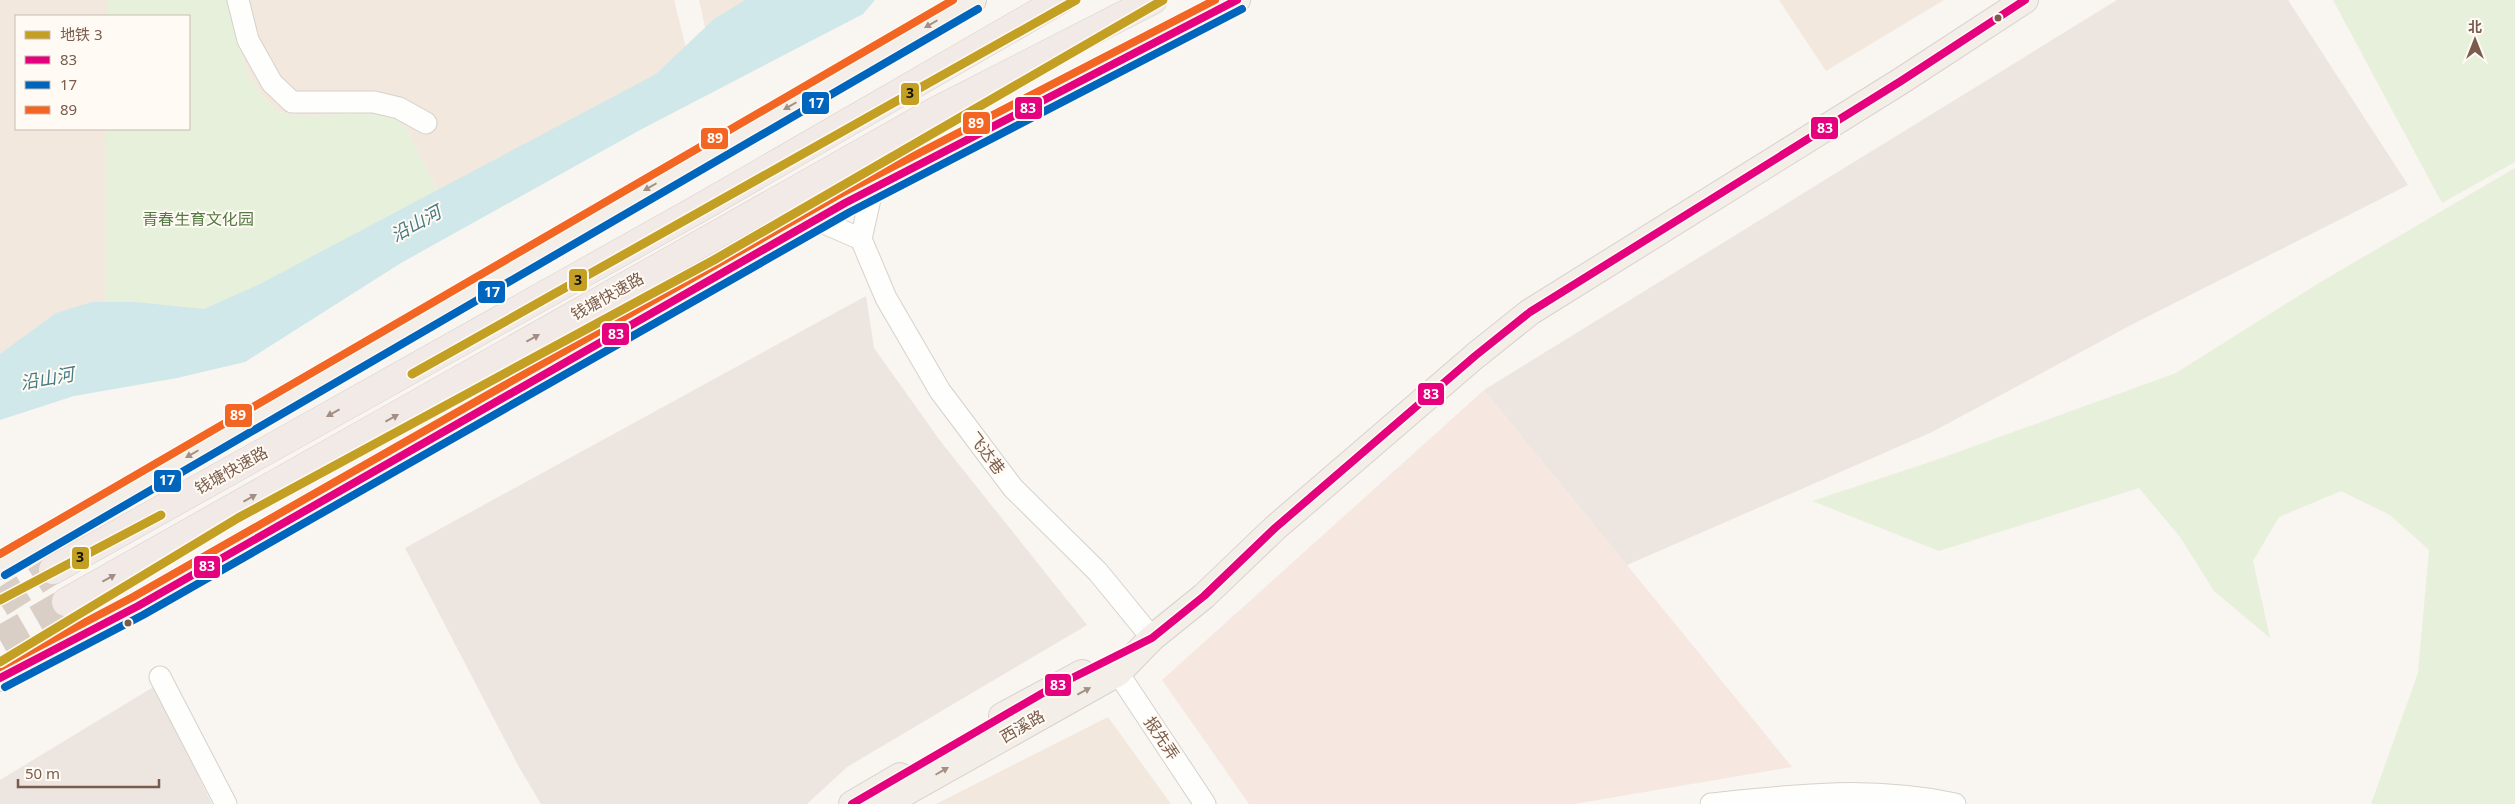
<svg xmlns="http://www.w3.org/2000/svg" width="2515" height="804" viewBox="0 0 2515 804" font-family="'Noto Sans','Noto Sans SC',sans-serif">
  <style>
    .residential { fill: #f2e8de }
    .commercial { fill: #f6e8e1 }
    .industrial { fill: #ede5e0 }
    .green { fill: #e7f0db }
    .water { fill: #d0e8ea }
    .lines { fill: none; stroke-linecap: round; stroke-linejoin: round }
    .highway-tunnel { stroke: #d9cfc7; stroke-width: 28; stroke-dasharray: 28 14; stroke-linecap: butt }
    .minor-casing { stroke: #d7d1cb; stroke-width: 23 }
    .major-casing { stroke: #dad1cc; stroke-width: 28 }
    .highway-casing { stroke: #dad1cc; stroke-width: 29 }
    .minor { stroke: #fefefd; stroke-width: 21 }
    .major { stroke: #f3eee8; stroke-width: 26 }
    .highway { stroke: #f2eae7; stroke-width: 28 }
    .bus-1-casing { stroke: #fffaf3; stroke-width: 11 }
    .bus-2-casing { stroke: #fffaf3; stroke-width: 11 }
    .bus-3-casing { stroke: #fffaf3; stroke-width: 11 }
    .bus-1 { stroke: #e5007d; stroke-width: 8 }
    .bus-2 { stroke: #0065bd; stroke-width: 8 }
    .bus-3 { stroke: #f26522; stroke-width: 8 }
    .metro-1-casing { stroke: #fffaf3; stroke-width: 12 }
    .metro-1 { stroke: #c3a023; stroke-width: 9 }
    .oneway { fill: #a48f83 }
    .oneway2 { fill: #a48e83 }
    .bus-dot { fill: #7a5c4d; stroke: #fffaf3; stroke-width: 2 }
    .labels { text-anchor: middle; stroke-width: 4; stroke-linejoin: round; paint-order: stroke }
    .park-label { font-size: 16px; fill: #537a41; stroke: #fffaf3 }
    .street-label { font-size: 16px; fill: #7a5c4d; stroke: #fffaf3 }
    .water-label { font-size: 18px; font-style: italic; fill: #437c86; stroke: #fffaf3 }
    .line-badge { stroke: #fffaf3; stroke-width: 2 }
    .badge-label { font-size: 14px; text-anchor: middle; font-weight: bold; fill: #fff }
    .pale-badge-label { font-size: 14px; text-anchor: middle; font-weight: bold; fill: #111 }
  </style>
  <rect width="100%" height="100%" fill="#f9f5f0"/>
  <path class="residential" d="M 0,0 L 107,0 L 107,16 L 16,16 L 16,129 L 106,129 L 105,318 L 0,375 Z
    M 228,0 L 674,0 L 688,56 L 443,200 L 407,130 L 375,112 L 302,116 L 279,112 L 261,94 L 247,72 Z
    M 699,0 L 777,0 L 707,36 Z
    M 1779,0 L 1944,0 L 1826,71 Z
    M 1108,717 L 1171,804 L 936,804 Z"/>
  <path class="commercial" d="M 1484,390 L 1627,565 L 1792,767 L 1574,804 L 1249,804 L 1162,680 Z"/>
  <path class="industrial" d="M 2117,0 L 2288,0 L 2408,185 L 2131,325 L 1932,432 L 1627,565 L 1484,390 Z
    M 866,296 L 874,348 L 941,442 L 1087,625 L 847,767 L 807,804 L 541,804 L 519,767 L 405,548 Z
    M 155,686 L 212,804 L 0,804 L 0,780 Z"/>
  <path class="green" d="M 107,0 L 228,0 L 247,72 L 261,94 L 279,112 L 302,116 L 375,112 L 394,116 L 407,130 L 443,200 L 181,328 L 105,318 L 106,129 L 189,129 L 189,16 L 107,16 Z
    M 2333,0 L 2515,0 L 2515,162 L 2442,203 Z
    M 2515,168 L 2515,804 L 2371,804 L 2418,673 L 2429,550 L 2390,515 L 2341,491 L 2279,517 L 2253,561 L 2270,638 L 2214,591 L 2180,537 L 2139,488 L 1939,551 L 1812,501 L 1933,461 L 2176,373 L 2319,283 Z"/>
  <path class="water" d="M 745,0 L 875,0 L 863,14 L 640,130 L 401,263 L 245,362 L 177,378 L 74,396 L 0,420 L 0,354 L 56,313 L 92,302 L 135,302 L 204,309 L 260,284 L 656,74 L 714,19 Z"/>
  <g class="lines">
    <path class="highway-tunnel" d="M 0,603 L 53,570
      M 0,640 L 66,602"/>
    <defs>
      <path id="minor" d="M 238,0 L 248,40 L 272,83 L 292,102 L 374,102 L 399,108 L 426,123
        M 872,190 L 861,239 L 886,298 L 940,391 L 1013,488 L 1098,572 L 1152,638
        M 817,220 L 861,239
        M 1118,673 L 1205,804
        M 160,677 L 226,804
        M 1711,804 C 1796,795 1870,786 1955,804"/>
      <path id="major" d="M 0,566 L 973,0
        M 0,678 L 138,606 L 845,203 L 1237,0
        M 1002,716 L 1082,673
        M 852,804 L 900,776
        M 885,804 L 1118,673 L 1152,638 L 1204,596 L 1275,528 L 1475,356 L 1530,312 L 1901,81 L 2025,0"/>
      <path id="highway" d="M 53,570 L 698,209 L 1060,0
        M 66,602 L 934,112 L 1153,0"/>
    </defs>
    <use href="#minor" class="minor-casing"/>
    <use href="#major" class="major-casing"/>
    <use href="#highway" class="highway-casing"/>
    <use href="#minor" class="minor"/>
    <use href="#major" class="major"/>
    <use href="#highway" class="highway"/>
    <defs>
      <path id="bus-1" d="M 0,678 L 138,606 L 845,203 L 1237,0
        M 852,804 L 1048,690 L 1152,638 L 1204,596 L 1275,528 L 1475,356 L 1530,312 L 1901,81 L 2025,0"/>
      <path id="bus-2" d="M 5,575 L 978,9
        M 5,687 L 143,615 L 850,212 L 1242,9"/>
      <path id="bus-3" d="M 0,554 L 953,0
        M 0,667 L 133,597 L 840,194 L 1215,0"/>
    </defs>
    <use href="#bus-1" class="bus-1-casing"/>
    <use href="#bus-2" class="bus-2-casing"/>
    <use href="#bus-3" class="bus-3-casing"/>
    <use href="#bus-1" class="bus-1"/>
    <use href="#bus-2" class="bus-2"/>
    <use href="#bus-3" class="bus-3"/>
    <defs>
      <path id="metro-1" d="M 412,374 L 1076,0
        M 0,600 L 161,515
        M 0,662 L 238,518 L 714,260 L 1163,0"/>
    </defs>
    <use href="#metro-1" class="metro-1-casing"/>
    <use href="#metro-1" class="metro-1"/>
  </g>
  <defs><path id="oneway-solid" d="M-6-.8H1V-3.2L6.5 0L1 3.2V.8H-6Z" transform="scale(1.25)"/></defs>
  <g class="oneway">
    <use href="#oneway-solid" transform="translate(931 24) rotate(150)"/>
    <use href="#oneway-solid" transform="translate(790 106) rotate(150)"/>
    <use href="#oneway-solid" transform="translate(650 187) rotate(150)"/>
    <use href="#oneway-solid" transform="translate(192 454) rotate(150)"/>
    <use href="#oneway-solid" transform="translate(1084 691) rotate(-28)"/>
    <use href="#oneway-solid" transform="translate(942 771) rotate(-30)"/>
  </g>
  <g class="oneway2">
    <use href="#oneway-solid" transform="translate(533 338) rotate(-29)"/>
    <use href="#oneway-solid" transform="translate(333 413) rotate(151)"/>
    <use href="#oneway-solid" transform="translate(392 418) rotate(-29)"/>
    <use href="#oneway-solid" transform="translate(250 498) rotate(-29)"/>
    <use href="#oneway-solid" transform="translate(109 578) rotate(-29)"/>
  </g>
  <g class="bus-dot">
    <circle cx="1998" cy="18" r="4.5"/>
    <circle cx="128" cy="623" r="4.5"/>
  </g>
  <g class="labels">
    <g class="park-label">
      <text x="198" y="225">青春生育文化园</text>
    </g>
    <g class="street-label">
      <text transform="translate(607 296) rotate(-29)" y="6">钱塘快速路</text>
      <text transform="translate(987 453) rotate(53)" y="6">飞达巷</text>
      <text transform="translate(231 470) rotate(-29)" y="6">钱塘快速路</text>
      <text transform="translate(1022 726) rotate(-30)" y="6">西溪路</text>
      <text transform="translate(1162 738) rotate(56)" y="6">报先弄</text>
    </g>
    <g class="water-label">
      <text transform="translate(416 224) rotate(-29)" y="6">沿山河</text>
      <text transform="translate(47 379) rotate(-10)" y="6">沿山河</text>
    </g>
  </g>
  <g class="line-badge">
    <rect x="900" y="82" width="20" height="24" rx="5" fill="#c3a023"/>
    <rect x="801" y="91" width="29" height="24" rx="5" fill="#0065bd"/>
    <rect x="1014" y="96" width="29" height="24" rx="5" fill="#e5007d"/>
    <rect x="962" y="111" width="29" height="24" rx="5" fill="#f26522"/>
    <rect x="1810" y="116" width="29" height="24" rx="5" fill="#e5007d"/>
    <rect x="700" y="127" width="29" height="23" rx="5" fill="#f26522"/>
    <rect x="568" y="268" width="20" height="24" rx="5" fill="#c3a023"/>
    <rect x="477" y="280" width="29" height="24" rx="5" fill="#0065bd"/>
    <rect x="601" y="322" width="29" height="24" rx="5" fill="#e5007d"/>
    <rect x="1417" y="382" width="28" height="24" rx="5" fill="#e5007d"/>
    <rect x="224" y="403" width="29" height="25" rx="5" fill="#f26522"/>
    <rect x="153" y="469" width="29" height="24" rx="5" fill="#0065bd"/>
    <rect x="71" y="546" width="19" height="24" rx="5" fill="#c3a023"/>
    <rect x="193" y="555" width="28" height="24" rx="5" fill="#e5007d"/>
    <rect x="1044" y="673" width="28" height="24" rx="5" fill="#e5007d"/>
  </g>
  <g class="badge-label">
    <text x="816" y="108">17</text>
    <text x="1028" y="113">83</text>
    <text x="976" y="128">89</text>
    <text x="1825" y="133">83</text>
    <text x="715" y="143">89</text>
    <text x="492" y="297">17</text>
    <text x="616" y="339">83</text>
    <text x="1431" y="399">83</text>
    <text x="238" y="420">89</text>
    <text x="167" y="485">17</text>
    <text x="207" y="571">83</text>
    <text x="1058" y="690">83</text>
  </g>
  <g class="pale-badge-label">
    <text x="910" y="98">3</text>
    <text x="578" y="285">3</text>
    <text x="80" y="562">3</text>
  </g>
  <rect x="15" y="15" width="175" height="115" fill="#fffaf3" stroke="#cabbb1"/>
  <rect x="25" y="31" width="25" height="8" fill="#c3a023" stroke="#cabbb1"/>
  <text x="60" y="40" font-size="15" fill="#7a5c4d">地铁 3</text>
  <rect x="25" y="56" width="25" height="8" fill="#e5007d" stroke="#cabbb1"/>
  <text x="60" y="65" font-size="15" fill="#7a5c4d">83</text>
  <rect x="25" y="81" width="25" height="8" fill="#0065bd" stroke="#cabbb1"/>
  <text x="60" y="90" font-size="15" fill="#7a5c4d">17</text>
  <rect x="25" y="106" width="25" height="8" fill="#f26522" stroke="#cabbb1"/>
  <text x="60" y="115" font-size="15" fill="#7a5c4d">89</text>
  <g transform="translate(2475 40)" stroke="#fffaf3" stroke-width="4" paint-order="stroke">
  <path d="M0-4L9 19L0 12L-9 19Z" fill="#7a5c4d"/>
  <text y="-8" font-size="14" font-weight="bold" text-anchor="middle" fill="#7a5c4d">北</text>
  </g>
  <path d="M18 779v8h141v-8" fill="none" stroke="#7a5c4d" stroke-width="2.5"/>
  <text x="25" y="779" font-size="15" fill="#7a5c4d" stroke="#fffaf3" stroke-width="4" paint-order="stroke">50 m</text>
</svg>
